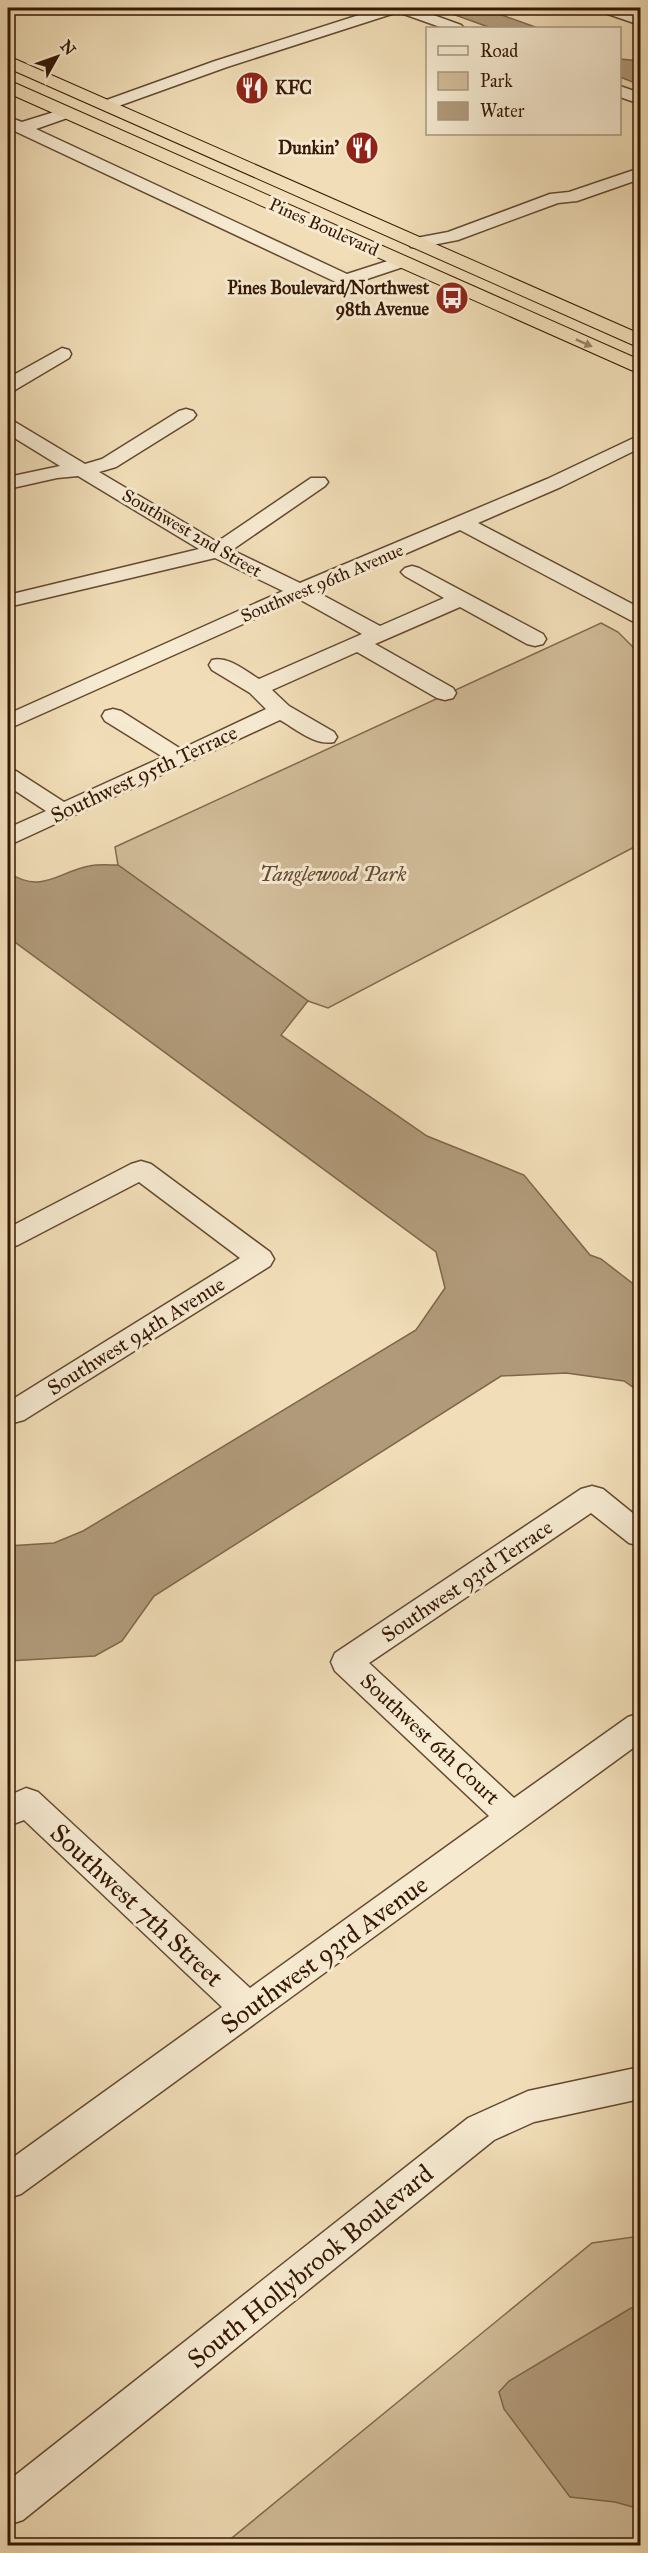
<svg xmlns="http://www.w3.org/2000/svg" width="648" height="2553" viewBox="0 0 648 2553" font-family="'IM FELL Great Primer',serif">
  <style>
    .green { fill: #d1bc99; stroke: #836a4e; stroke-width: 1.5 }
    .water { fill: #b19a7a; stroke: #7f664a; stroke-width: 1.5 }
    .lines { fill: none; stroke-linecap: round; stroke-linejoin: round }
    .minor-casing { stroke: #644930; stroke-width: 3 }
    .highway-casing { stroke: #351703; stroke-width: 2 }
    .minor { fill: #f6ead1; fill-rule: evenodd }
    .highway { fill: #f1deb8; fill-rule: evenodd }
    .oneway { fill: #9c8467 }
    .labels { text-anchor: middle; stroke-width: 6; stroke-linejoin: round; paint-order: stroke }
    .far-poi-label { font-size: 18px; font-weight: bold; fill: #351703; stroke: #f6ead1; text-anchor: end }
    .far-street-label { font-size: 18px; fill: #351703; stroke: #f6ead1 }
    .street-label { font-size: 21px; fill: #351703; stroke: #f6ead1 }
    .park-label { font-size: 21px; font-style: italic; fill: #644930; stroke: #f6ead1 }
    .near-street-label { font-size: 26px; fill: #351703; stroke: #f6ead1 }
  </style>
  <rect width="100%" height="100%" fill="#f1deb8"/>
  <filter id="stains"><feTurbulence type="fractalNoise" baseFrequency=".00333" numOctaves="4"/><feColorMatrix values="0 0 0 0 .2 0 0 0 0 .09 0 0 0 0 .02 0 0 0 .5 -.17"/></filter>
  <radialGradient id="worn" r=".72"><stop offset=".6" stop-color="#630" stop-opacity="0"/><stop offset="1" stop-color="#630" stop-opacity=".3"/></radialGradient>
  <path class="green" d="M 601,623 L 618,632 L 640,654 L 640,844 L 328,1008 L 308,1001 L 118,865 L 115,847 Z
    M 640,2236 L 640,2545 L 222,2546 L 592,2243 Z"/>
  <path class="water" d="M 436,8 L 482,8 L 538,28 L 491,28 Z
    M 620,59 L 640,61 L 640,85 L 620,77 Z
    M 118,865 L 308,1001 L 281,1035 L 427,1136 L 524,1175 L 590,1255 L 601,1259 L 640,1289 L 640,1392 L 624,1381 L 566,1373 L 501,1376 L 154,1596 L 122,1641 L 95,1656 L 8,1661 L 8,1546 L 54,1543 L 83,1531 L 416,1330 L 445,1288 L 436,1252 L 8,937 L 8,872 C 41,895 58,872 89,866 C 98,864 109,865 118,865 Z
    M 640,2307 L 640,2509 L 615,2502 L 570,2497 L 504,2409 L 499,2392 L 509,2381 L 631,2308 Z"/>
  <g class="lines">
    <defs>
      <path id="minor" d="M 381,8 L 414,8 L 461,25 L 464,28 L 443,28 L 398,12 L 227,67 L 113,108 L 107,110 L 99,105 L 101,102 L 215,61 Z
        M 596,8 L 617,8 L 640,16 L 640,25 L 599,11 Z
        M 620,86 L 640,93 L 640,104 L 620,97 Z
        M 67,108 L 73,110 L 75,113 L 73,116 L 36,129 L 347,274 L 400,257 L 406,258 L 409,262 L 406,266 L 352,284 L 340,284 L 8,128 L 8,117 L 22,122 Z
        M 640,168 L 640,179 L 577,201 L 558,203 L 458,240 L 417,248 L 411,247 L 408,243 L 411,239 L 448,232 L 550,194 L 569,192 Z
        M 62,348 L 69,350 L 71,354 L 69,358 L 15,390 L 8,392 L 8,378 Z
        M 186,409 L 193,411 L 196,415 L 193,419 L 116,467 L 99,472 L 217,542 L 311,478 L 325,478 L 328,482 L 325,486 L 232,550 L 300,583 L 547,479 L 640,435 L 640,448 L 561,487 L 478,523 L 640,608 L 640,622 L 632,621 L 460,530 L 317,592 L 380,626 L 444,598 L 405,576 L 401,572 L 405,568 L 412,566 L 419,568 L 543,634 L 546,639 L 543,644 L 535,646 L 527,644 L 460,607 L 375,644 L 453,688 L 456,693 L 453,698 L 445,700 L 437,698 L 357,652 L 272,690 L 289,706 L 334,732 L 337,737 L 334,742 C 315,746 296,729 280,720 L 16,842 L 8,844 L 8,828 L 46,811 L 8,786 L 8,769 L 16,771 L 64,802 L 163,757 L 105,721 L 102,716 L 105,711 L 113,709 L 121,711 L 181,749 L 266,709 L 250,693 L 212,670 L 209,665 L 212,660 C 229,656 245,671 259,679 L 362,634 L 299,599 L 8,729 L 8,714 L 283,591 L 215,558 L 8,607 L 8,595 L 199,549 L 78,476 L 57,478 L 8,489 L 8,477 L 60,466 L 8,434 L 8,420 L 15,422 L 85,464 L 102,459 L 179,411 Z
        M 141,1161 L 151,1164 L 270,1252 L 274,1259 L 270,1266 L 24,1420 L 13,1423 L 8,1422 L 8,1398 L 13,1399 L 240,1258 L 139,1182 L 18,1245 L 8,1248 L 8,1228 L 131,1164 Z
        M 592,1486 L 603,1489 L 640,1519 L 640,1546 L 629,1543 L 591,1513 L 369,1663 L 514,1798 L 628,1717 L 640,1713 L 640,1743 L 21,2194 L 8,2198 L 8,2161 L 222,2007 L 24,1820 L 8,1826 L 8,1796 L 26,1788 L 38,1792 L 250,1988 L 489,1816 L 335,1671 L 331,1662 L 335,1653 L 581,1489 Z
        M 640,2067 L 640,2099 L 534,2122 L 494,2140 L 23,2520 L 8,2525 L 8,2481 L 468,2118 L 528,2091 Z"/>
      <path id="highway" d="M 8,56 L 640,334 L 640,348 L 8,68 Z
        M 8,80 L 640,360 L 640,374 L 8,93 Z"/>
    </defs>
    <use href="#minor" class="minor-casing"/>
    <use href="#highway" class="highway-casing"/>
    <use href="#minor" class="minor"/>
    <use href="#highway" class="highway"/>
  </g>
  <defs><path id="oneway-solid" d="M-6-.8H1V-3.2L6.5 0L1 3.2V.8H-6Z" transform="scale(1.5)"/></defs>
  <use class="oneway" href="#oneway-solid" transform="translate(584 343) rotate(24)"/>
  <defs>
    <symbol id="restaurant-disc" viewBox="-11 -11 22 22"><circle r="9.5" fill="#8f2418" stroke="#f6ead1"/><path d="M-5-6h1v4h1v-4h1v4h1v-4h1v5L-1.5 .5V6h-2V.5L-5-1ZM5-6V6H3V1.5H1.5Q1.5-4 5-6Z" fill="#fff"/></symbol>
    <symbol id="bus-disc" viewBox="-11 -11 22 22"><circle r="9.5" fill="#8f2418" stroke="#f6ead1"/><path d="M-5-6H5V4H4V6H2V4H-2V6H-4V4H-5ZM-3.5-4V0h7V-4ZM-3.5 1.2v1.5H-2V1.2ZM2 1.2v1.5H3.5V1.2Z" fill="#fff"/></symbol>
  </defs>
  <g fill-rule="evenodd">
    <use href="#restaurant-disc" x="233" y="69" width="38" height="38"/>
    <use href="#restaurant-disc" x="343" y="129" width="38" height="38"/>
    <use href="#bus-disc" x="433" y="279" width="38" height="38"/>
  </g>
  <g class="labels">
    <g class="far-poi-label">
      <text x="275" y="94" text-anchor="start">KFC</text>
      <text x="339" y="154">Dunkin'</text>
      <text x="429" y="294">Pines Boulevard/Northwest<tspan x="429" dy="21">98th Avenue</tspan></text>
    </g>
    <g class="far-street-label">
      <text transform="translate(324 227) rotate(24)" y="6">Pines Boulevard</text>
      <text transform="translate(192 533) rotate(30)" y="6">Southwest 2nd Street</text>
      <text transform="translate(322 583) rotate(-23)" y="6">Southwest 96th Avenue</text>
    </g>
    <g class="street-label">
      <text transform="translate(144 774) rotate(-25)" y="7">Southwest 95th Terrace</text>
      <text transform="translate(136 1336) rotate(-32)" y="7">Southwest 94th Avenue</text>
      <text transform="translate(467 1581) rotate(-34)" y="7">Southwest 93rd Terrace</text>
      <text transform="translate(430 1739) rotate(43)" y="7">Southwest 6th Court</text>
    </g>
    <g class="park-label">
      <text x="333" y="881">Tanglewood Park</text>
    </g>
    <g class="near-street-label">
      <text transform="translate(137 1905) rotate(43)" y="9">Southwest 7th Street</text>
      <text transform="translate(324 1954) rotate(-36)" y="9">Southwest 93rd Avenue</text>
      <text transform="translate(310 2266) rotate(-39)" y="9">South Hollybrook Boulevard</text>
    </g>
  </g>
  <rect width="648" height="2553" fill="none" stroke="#f1deb8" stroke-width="30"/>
  <rect x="9" y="9" width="630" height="2535" fill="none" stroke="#351703" stroke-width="3"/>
  <rect x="15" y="15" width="618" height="2523" fill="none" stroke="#351703" stroke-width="1.5"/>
  <rect x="426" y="27" width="195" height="108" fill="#f6ead1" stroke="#a9967f" stroke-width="1.5"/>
  <rect x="438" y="46" width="30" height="9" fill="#f6ead1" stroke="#a9967f" stroke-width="1.5"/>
  <text x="480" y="57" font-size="18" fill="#351703">Road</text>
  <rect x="438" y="72" width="30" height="18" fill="#d1bc99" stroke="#a9967f" stroke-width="1.5"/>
  <text x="480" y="87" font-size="18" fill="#351703">Park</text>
  <rect x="438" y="102" width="30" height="18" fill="#b19a7a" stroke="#a9967f" stroke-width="1.5"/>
  <text x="480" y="117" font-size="18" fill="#351703">Water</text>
  <g transform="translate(57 57) rotate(50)" stroke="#f6ead1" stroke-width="4.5" paint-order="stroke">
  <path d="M0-4.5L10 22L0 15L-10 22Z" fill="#351703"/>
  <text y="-9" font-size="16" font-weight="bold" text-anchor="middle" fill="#351703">N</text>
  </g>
  <rect width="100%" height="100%" filter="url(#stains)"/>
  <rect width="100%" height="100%" fill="url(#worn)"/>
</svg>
